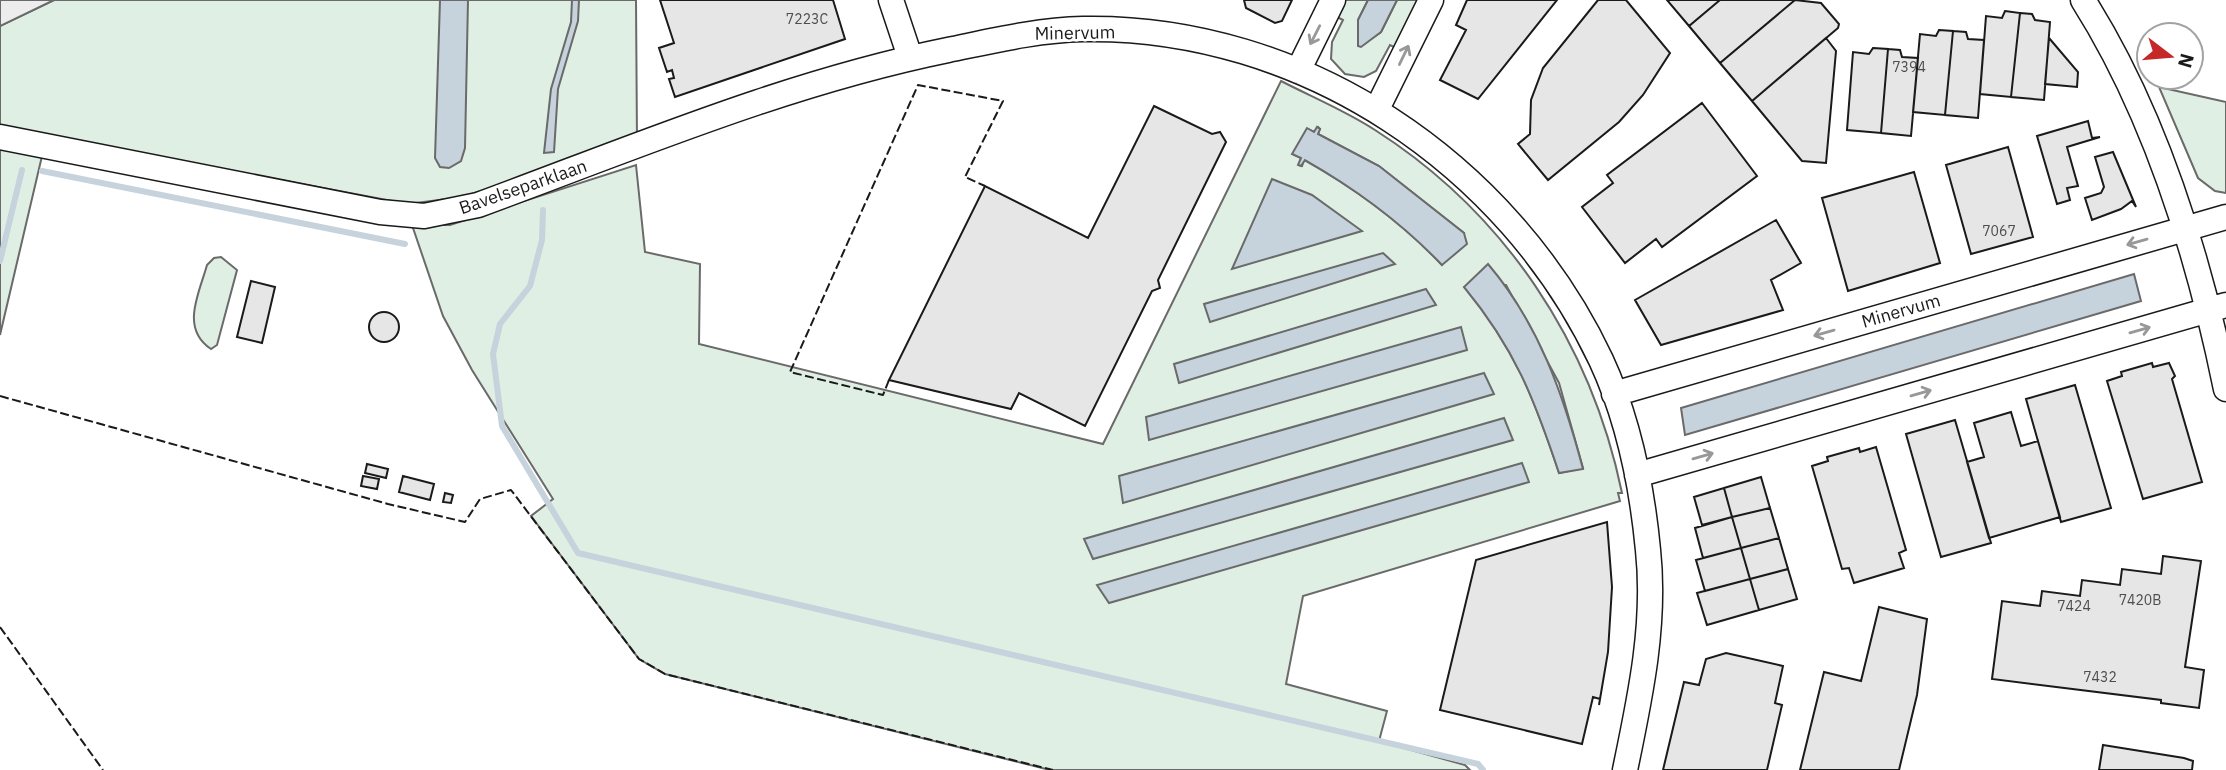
<svg xmlns="http://www.w3.org/2000/svg" width="2226" height="770" viewBox="0 0 2226 770" font-family="'IBM Plex Sans',sans-serif">
  <style>
    .green { fill: #e0efe3; stroke: #6a6a6a; stroke-width: 2; fill-rule: evenodd }
    .parking { fill: #ededed; stroke: #6a6a6a; stroke-width: 2 }
    .water { fill: #c6d2dc; stroke: #6a6a6a; stroke-width: 2 }
    .lines { fill: none; stroke-linecap: round; stroke-linejoin: round }
    .stream { stroke: #c6d2dc; stroke-width: 6 }
    .building { fill: #e6e6e6; stroke: #1a1a1a; stroke-width: 2 }
    .minor-casing { stroke: #1a1a1a; stroke-width: 27 }
    .minor { stroke: #fff; stroke-width: 24 }
    .fence { stroke: #1a1a1a; stroke-width: 2; stroke-dasharray: 9 3.5; stroke-linecap: butt }
    .oneway { stroke: #989898 }
    .labels { text-anchor: middle; stroke-width: 5; stroke-linejoin: round; paint-order: stroke }
    .number-label { font-size: 14px; fill: #4d4d4d }
    .street-label { font-size: 18px; fill: #1a1a1a; stroke: #fff }
  </style>
  <rect width="100%" height="100%" fill="#fff"/>
  <path class="green" d="M 54,0 L 636,0 L 637,142 L 462,197 L 408,204 L 0,127 L 0,26 Z
    M 1345,0 L 1368,0 L 1358,20 L 1364,43 L 1381,32 L 1397,0 L 1420,0 L 1396,48 L 1390,45 L 1376,71 L 1364,77 L 1345,74 L 1331,59 L 1332,42 L 1343,20 L 1337,17 Z
    M 1281,81 C 1312,97 1346,111 1375,130 C 1505,213 1591,343 1622,493 L 1618,493 L 1620,501 L 1303,596 L 1286,684 L 1387,711 L 1379,741 L 1465,765 L 1470,770 L 1050,770 L 665,674 L 639,659 L 531,516 L 553,499 L 472,370 L 443,316 L 412,225 L 450,225 L 636,165 L 645,252 L 700,264 L 699,344 L 1103,444 ZM 1318,127 L 1320,129 L 1318,134 L 1379,166 L 1464,233 L 1442,265 C 1401,222 1356,189 1304,160 L 1302,166 L 1299,165 L 1301,158 L 1293,154 L 1307,129 L 1315,132 ZM 1506,285 L 1559,383 L 1583,468 L 1559,473 C 1534,398 1515,349 1465,287 Z
    M 2159,87 L 2226,102 L 2226,193 L 2215,191 L 2198,178 Z
    M 0,147 L 42,156 L 0,335 Z
    M 221,257 L 237,270 L 217,345 L 211,349 C 180,328 199,294 207,265 L 214,258 Z"/>
  <path class="parking" d="M 0,0 L 54,0 L 0,26 Z"/>
  <path class="water" d="M 440,0 L 468,0 L 465,148 L 461,161 L 449,168 L 440,167 L 435,158 Z
    M 572,0 L 579,0 L 578,21 L 558,89 L 554,152 L 544,153 L 551,89 L 571,22 Z
    M 1368,0 L 1397,0 L 1381,32 L 1361,47 L 1358,46 L 1358,20 Z
    M 1317,127 L 1320,129 L 1318,134 L 1379,166 L 1464,233 L 1467,244 L 1442,265 C 1401,222 1356,189 1305,160 L 1301,166 L 1298,165 L 1301,158 L 1292,154 L 1307,128 L 1314,132 Z
    M 1272,179 L 1312,195 L 1362,231 L 1232,269 Z
    M 1383,253 L 1395,264 L 1210,322 L 1204,304 Z
    M 1488,264 C 1539,324 1563,394 1583,469 L 1559,473 C 1534,398 1515,349 1464,287 Z
    M 2134,274 L 2141,301 L 1685,435 L 1681,408 Z
    M 1426,289 L 1436,305 L 1179,383 L 1174,364 Z
    M 1461,327 L 1467,350 L 1149,440 L 1146,417 Z
    M 1484,373 L 1494,394 L 1123,503 L 1119,476 Z
    M 1504,418 L 1513,440 L 1093,559 L 1084,539 Z
    M 1522,463 L 1529,482 L 1109,603 L 1097,585 Z"/>
  <g class="lines">
    <path class="stream" d="M 42,171 L 405,244
      M 543,210 L 542,240 L 530,286 L 500,324 L 493,354 L 502,426 L 578,553 L 1478,764 L 1483,770
      M 0,261 L 22,170"/>
  </g>
  <path class="building" d="M 660,0 L 833,0 L 845,39 L 675,97 L 669,79 L 674,78 L 672,70 L 667,72 L 659,48 L 674,43 Z
    M 1244,0 L 1292,0 L 1282,21 L 1275,23 L 1246,8 Z
    M 1467,0 L 1557,0 L 1478,99 L 1440,80 L 1466,30 L 1456,25 Z
    M 1598,0 L 1626,0 L 1670,53 L 1643,95 L 1619,122 L 1548,180 L 1518,144 L 1530,134 L 1531,100 L 1543,68 Z
    M 1667,0 L 1720,0 L 1689,26 Z
    M 1720,0 L 1795,0 L 1720,63 L 1689,26 Z
    M 1795,0 L 1821,3 L 1839,24 L 1838,28 L 1752,101 L 1720,63 Z
    M 2005,11 L 2020,13 L 2011,97 L 1980,94 L 1986,16 L 2002,18 Z
    M 2020,13 L 2032,14 L 2035,20 L 2050,22 L 2044,100 L 2011,97 Z
    M 1939,30 L 1953,31 L 1945,115 L 1913,112 L 1920,34 L 1936,36 Z
    M 1953,31 L 1966,32 L 1968,39 L 1984,40 L 1978,118 L 1945,115 Z
    M 1826,38 L 1836,51 L 1826,163 L 1802,161 L 1752,101 Z
    M 2049,38 L 2078,72 L 2077,87 L 2045,84 Z
    M 1873,48 L 1888,49 L 1881,133 L 1847,130 L 1853,52 L 1869,54 Z
    M 1888,49 L 1900,50 L 1902,57 L 1918,58 L 1911,136 L 1881,133 Z
    M 1702,103 L 1757,176 L 1662,247 L 1656,239 L 1625,263 L 1582,207 L 1613,183 L 1607,175 Z
    M 1154,106 L 1212,134 L 1220,132 L 1226,142 L 1158,280 L 1160,288 L 1152,291 L 1085,426 L 1019,393 L 1011,409 L 889,380 L 985,186 L 1088,238 Z
    M 2088,121 L 2092,138 L 2100,137 L 2067,147 L 2078,186 L 2067,188 L 2070,200 L 2057,204 L 2037,136 Z
    M 2008,147 L 2033,237 L 1971,254 L 1946,165 Z
    M 2113,152 L 2136,207 L 2132,201 L 2121,209 L 2092,220 L 2085,198 L 2101,193 L 2104,187 L 2095,157 Z
    M 1914,172 L 1940,263 L 1848,291 L 1822,198 Z
    M 1776,220 L 1801,263 L 1771,280 L 1783,310 L 1661,345 L 1635,300 Z
    M 251,281 L 275,287 L 262,343 L 237,337 Z
    M369 327a15 15 0 1 1 30 0a15 15 0 1 1-30 0Z
    M 2152,363 L 2153,367 L 2169,363 L 2175,376 L 2172,379 L 2202,482 L 2143,499 L 2107,381 L 2122,376 L 2121,372 Z
    M 2075,385 L 2111,508 L 2061,522 L 2026,399 Z
    M 2011,412 L 2021,446 L 2038,441 L 2060,517 L 1989,538 L 1967,462 L 1984,457 L 1974,423 Z
    M 1955,420 L 1991,543 L 1941,557 L 1906,434 Z
    M 1876,447 L 1906,550 L 1899,553 L 1904,568 L 1854,583 L 1849,568 L 1842,569 L 1812,466 L 1828,461 L 1827,457 L 1859,448 L 1860,452 Z
    M 367,464 L 388,469 L 386,478 L 365,473 Z
    M 363,476 L 379,479 L 377,489 L 361,486 Z
    M 403,476 L 434,484 L 430,500 L 399,492 Z
    M 1761,477 L 1770,508 L 1732,517 L 1724,488 Z
    M 1724,488 L 1732,517 L 1702,525 L 1694,497 Z
    M 445,493 L 453,495 L 451,503 L 443,502 Z
    M 1770,508 L 1779,538 L 1741,548 L 1732,517 Z
    M 1732,517 L 1741,548 L 1703,558 L 1695,528 Z
    M 1607,522 L 1612,587 L 1608,652 L 1599,705 L 1600,699 L 1593,697 L 1582,744 L 1440,710 L 1476,560 Z
    M 1779,538 L 1788,569 L 1750,579 L 1741,548 Z
    M 1741,548 L 1750,579 L 1705,591 L 1696,560 Z
    M 2163,556 L 2201,561 L 2185,667 L 2204,670 L 2199,708 L 2161,703 L 2161,700 L 1992,679 L 2002,601 L 2040,606 L 2042,591 L 2080,596 L 2082,580 L 2120,585 L 2122,569 L 2161,574 Z
    M 1788,569 L 1797,599 L 1759,610 L 1750,579 Z
    M 1750,579 L 1759,610 L 1707,625 L 1697,593 Z
    M 1879,607 L 1927,619 L 1917,695 L 1899,770 L 1800,770 L 1824,672 L 1861,681 Z
    M 1726,653 L 1783,666 L 1775,703 L 1782,705 L 1767,770 L 1663,770 L 1684,682 L 1699,685 L 1706,659 Z
    M 2103,745 L 2184,758 L 2193,761 L 2192,770 L 2099,770 Z"/>
  <g class="lines">
    <defs>
      <path id="minor" d="M 891,0 L 910,57
        M 2083,0 C 2156,115 2199,257 2226,389
        M 1298,71 L 1333,0
        M 1377,109 L 1431,0
        M 0,137 L 380,212 L 424,216 L 478,205 C 633,148 786,83 948,50 C 992,41 1037,30 1083,29 C 1302,25 1508,163 1601,360 C 1628,418 1642,487 1648,550 C 1656,624 1640,698 1625,770
        M 1614,394 L 2226,217
        M 1637,475 L 2226,305"/>
    </defs>
    <use href="#minor" class="minor-casing"/>
    <use href="#minor" class="minor"/>
    <path class="fence" d="M 889,380 L 883,395 L 790,372 L 918,85 L 1003,101 L 965,177 L 985,186
      M 0,396 L 388,504 L 465,522 L 480,499 L 511,490 L 639,659 L 665,674 L 1053,770
      M 0,627 L 103,770"/>
  </g>
  <defs><path id="oneway-shaft" d="M-6 0H5M1.5-3L5.5 0L1.5 3" fill="none" stroke-width="1.6" stroke-linecap="round" stroke-linejoin="round" transform="scale(1.75)"/></defs>
  <g class="oneway">
    <use href="#oneway-shaft" transform="translate(1315 35) rotate(117)"/>
    <use href="#oneway-shaft" transform="translate(1404 55) rotate(-64)"/>
    <use href="#oneway-shaft" transform="translate(2137 242) rotate(164)"/>
    <use href="#oneway-shaft" transform="translate(2140 330) rotate(-16)"/>
    <use href="#oneway-shaft" transform="translate(1824 333) rotate(164)"/>
    <use href="#oneway-shaft" transform="translate(1921 393) rotate(-16)"/>
    <use href="#oneway-shaft" transform="translate(1703 456) rotate(-16)"/>
  </g>
  <g class="labels">
    <g class="number-label">
      <text x="807" y="24">7223C</text>
      <text x="1909" y="72">7394</text>
      <text x="1999" y="236">7067</text>
      <text x="2140" y="605">7420B</text>
      <text x="2074" y="611">7424</text>
      <text x="2100" y="682">7432</text>
    </g>
    <g class="street-label">
      <text transform="translate(1075 33) rotate(-1)" y="6">Minervum</text>
      <text transform="translate(523 187) rotate(-19)" y="6">Bavelseparklaan</text>
      <text transform="translate(1901 311) rotate(-16)" y="6">Minervum</text>
    </g>
  </g>
  <g transform="translate(2170 56) rotate(106)"><circle r="33" fill="#ffffff" stroke="#a3a3a3" stroke-width="2"/>
  <path d="M0-5L12 26L0 18L-12 26Z" fill="#c62828"/>
  <text y="-10" font-size="19" font-weight="bold" text-anchor="middle" fill="#1a1a1a">N</text>
  </g>
</svg>
